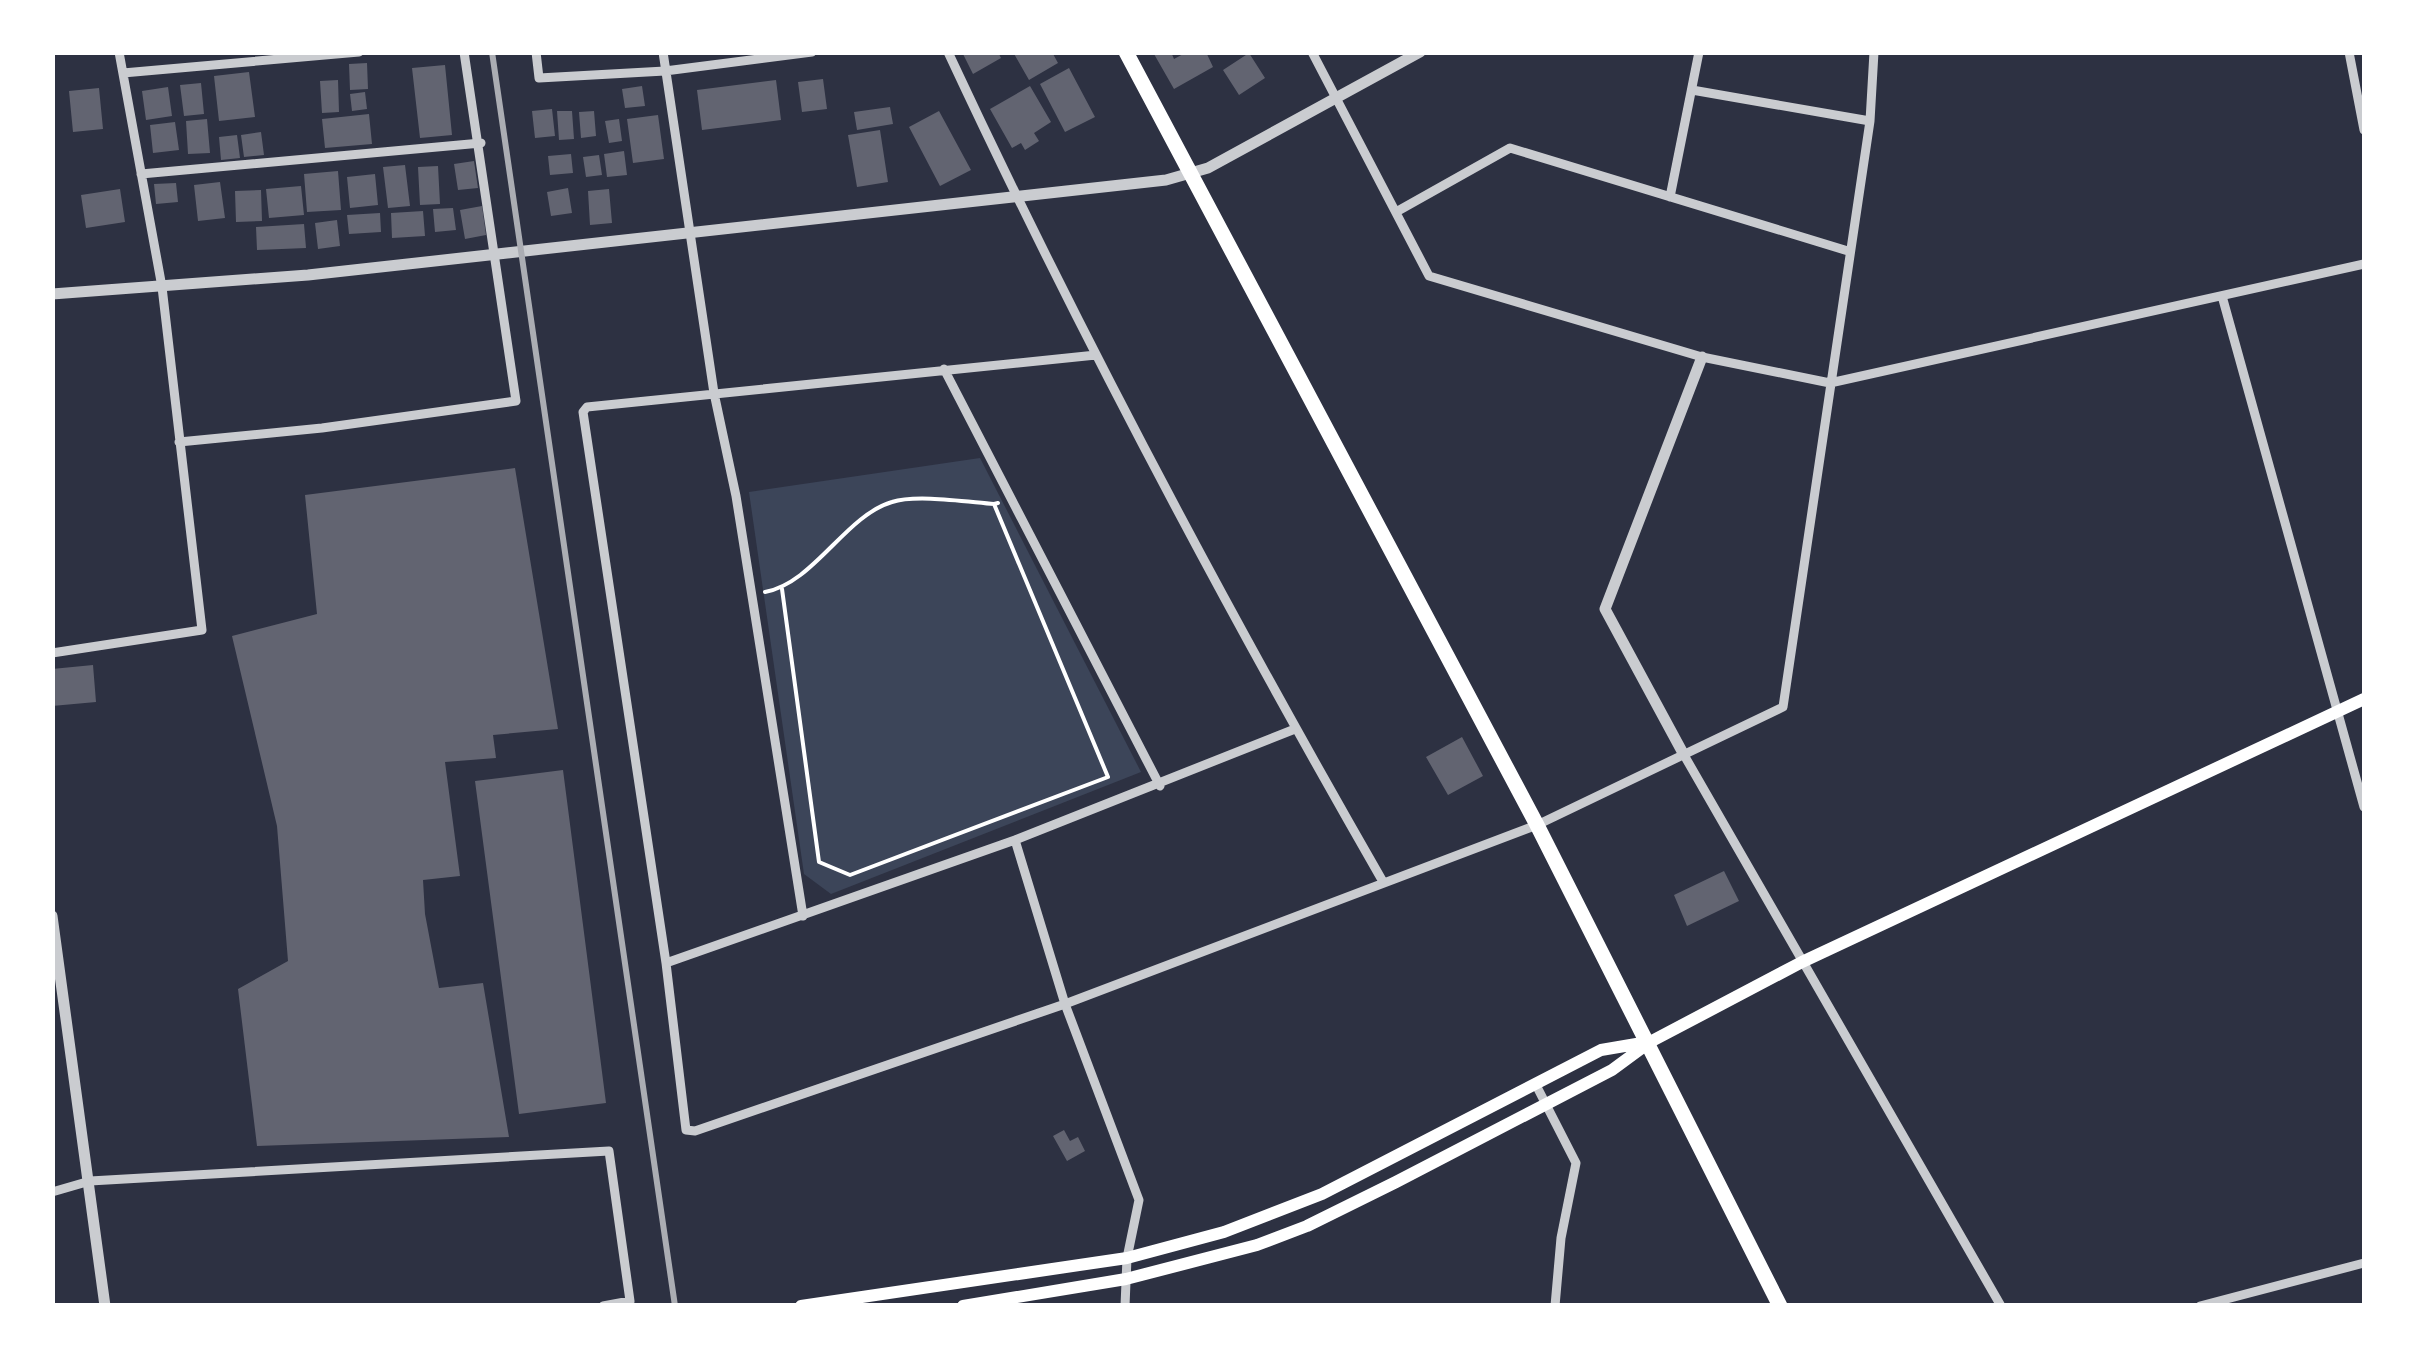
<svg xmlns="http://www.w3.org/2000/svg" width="2417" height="1358" viewBox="0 0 2417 1358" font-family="Signika,sans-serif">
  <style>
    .green { fill: #3c4559 }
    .building { fill: #626471 }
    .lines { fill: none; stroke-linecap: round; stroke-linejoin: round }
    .path { stroke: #fff; stroke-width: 4 }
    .minor { stroke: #caccd0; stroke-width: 9 }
    .tertiary { stroke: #caccd0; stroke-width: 11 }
    .secondary { stroke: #fff; stroke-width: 12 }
    .primary { stroke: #fff; stroke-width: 15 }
    .rail { stroke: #abadb3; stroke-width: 6 }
  </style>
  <rect width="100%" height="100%" fill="#2d3142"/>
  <path class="green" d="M 980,458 L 1141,772 L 831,894 L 804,874 L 749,492 Z"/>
  <path class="building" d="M 962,52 L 998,52 L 1001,58 L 973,74 Z
    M 1013,52 L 1052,52 L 1058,63 L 1029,80 Z
    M 1171,52 L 1174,59 L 1187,52 L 1206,52 L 1213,67 L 1174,89 L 1154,54 Z
    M 1249,53 L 1265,78 L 1239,95 L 1223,70 Z
    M 367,63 L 368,89 L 350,90 L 349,64 Z
    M 445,65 L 452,135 L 420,138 L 412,68 Z
    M 1069,68 L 1095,117 L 1065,132 L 1040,84 Z
    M 249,72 L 255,117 L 219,121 L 214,76 Z
    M 823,79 L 827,109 L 802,112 L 798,82 Z
    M 338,80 L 339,112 L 322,113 L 320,81 Z
    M 776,80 L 781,120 L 702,130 L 697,90 Z
    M 201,83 L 204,114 L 184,116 L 180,85 Z
    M 642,86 L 645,106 L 625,108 L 622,89 Z
    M 1030,86 L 1051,122 L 1034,133 L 1039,141 L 1025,150 L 1021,143 L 1012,148 L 990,109 Z
    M 168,87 L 172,116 L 146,120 L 142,91 Z
    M 99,88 L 103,129 L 73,132 L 69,91 Z
    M 365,92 L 367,109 L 352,111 L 350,94 Z
    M 890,107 L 893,124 L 857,130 L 854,112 Z
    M 552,109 L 555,136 L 535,138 L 532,111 Z
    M 557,111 L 572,111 L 574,139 L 559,140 Z
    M 594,111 L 596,136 L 581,138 L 579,112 Z
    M 939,111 L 971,170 L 940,186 L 909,127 Z
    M 369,114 L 372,144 L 325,148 L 322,119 Z
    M 658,115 L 664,159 L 633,163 L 627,119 Z
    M 207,119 L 210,153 L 188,154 L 186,121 Z
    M 619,119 L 622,141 L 609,143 L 605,121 Z
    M 175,122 L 179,150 L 153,153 L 150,125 Z
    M 880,130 L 888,182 L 857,187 L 848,135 Z
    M 261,132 L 264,155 L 244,157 L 241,135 Z
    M 237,135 L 240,158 L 221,160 L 219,137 Z
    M 624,151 L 627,175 L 607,177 L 604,154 Z
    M 571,154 L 573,173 L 550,175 L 548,156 Z
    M 599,155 L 602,175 L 586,177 L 583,157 Z
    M 474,161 L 478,188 L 458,190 L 454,164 Z
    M 405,165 L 410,206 L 388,208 L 383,167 Z
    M 438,166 L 440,204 L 420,205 L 418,167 Z
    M 338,171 L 341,210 L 307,212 L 304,174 Z
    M 375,174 L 378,205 L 350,208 L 347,177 Z
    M 220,182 L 225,218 L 198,221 L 194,185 Z
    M 176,183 L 178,202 L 156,204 L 154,184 Z
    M 301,186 L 304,215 L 269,218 L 266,189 Z
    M 568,188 L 572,213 L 551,216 L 547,192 Z
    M 120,189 L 125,222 L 86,228 L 81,195 Z
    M 609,189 L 612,223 L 590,225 L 588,191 Z
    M 261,190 L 262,221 L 236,222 L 235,191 Z
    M 482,206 L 486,235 L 465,239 L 460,210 Z
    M 453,208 L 456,230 L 435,232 L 433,209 Z
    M 423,211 L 425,236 L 392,238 L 391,213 Z
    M 380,213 L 381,232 L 349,234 L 347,215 Z
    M 337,220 L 340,246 L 318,249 L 315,223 Z
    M 304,224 L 306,248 L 257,250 L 256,227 Z
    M 515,468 L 558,729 L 493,735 L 496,758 L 445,762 L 460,876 L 423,880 L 425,914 L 439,988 L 483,983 L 509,1137 L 257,1146 L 238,989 L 288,961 L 277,826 L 232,636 L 317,614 L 305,495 Z
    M 93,665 L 96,702 L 52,706 L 52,669 Z
    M 1462,737 L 1483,776 L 1448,795 L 1426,757 Z
    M 563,770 L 606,1103 L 519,1114 L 475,781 Z
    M 1724,871 L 1739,901 L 1687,926 L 1674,895 Z
    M 1064,1130 L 1070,1141 L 1078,1137 L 1085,1151 L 1067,1161 L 1053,1136 Z"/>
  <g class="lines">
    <path class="path" d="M 782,589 L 819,862 L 850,875 L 1108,777 L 994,504 L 998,503
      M 765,592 C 814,583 845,516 892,502 C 916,494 968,502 994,504"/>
    <path class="minor" d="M 536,52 L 539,78 L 665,71 L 812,52
      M 663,52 L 714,393 L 736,496 L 803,916
      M 948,52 C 1080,335 1227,610 1382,880
      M 1312,52 L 1429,276 L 1702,357 L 1830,383 L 2364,264
      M 2349,52 L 2364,130
      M 123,73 L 359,52
      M 1692,90 L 1870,121
      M 141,174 L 481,143
      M 1670,197 L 1699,52
      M 1396,212 L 1510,148 L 1848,251
      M 2222,296 L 2364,807
      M 944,369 L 1160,786
      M 179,442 L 322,428 L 516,401 L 464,52
      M 52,653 L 202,630 L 162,287 L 119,52
      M 1295,729 L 1015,840 L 666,963 L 686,1130 L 695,1131 L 1065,1004 L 1537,825 L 1783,707 L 1870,121 L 1874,52
      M 1684,755 L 2001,1306
      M 1015,840 L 1065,1004 L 1139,1200 L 1127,1258 L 1125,1306
      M 666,963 L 583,412 L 587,407 L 1096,355
      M 1535,1083 L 1576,1163 L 1561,1238 L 1555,1306
      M 52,1192 L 90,1181 L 609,1151 L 630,1301 L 603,1306
      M 2200,1306 L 2364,1263"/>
    <path class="tertiary" d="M 52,294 L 308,275 L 1166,180 L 1208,168 L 1420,52
      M 1684,755 L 1605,609 L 1702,357
      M 52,916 L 105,1306"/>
    <path class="secondary" d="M 801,1306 L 1127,1258 L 1224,1232 L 1322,1194 L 1601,1050 L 1648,1042
      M 963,1306 L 1126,1279 L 1257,1245 L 1307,1226 L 1396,1182 L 1612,1070 L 1650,1042 L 1802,962 L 2364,699"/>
    <path class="primary" d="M 1126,52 L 1537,825 L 1780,1306"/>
    <path class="rail" d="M 492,52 L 675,1306"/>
  </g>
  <rect width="2417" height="1358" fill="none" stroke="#ffffff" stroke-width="110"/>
</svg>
